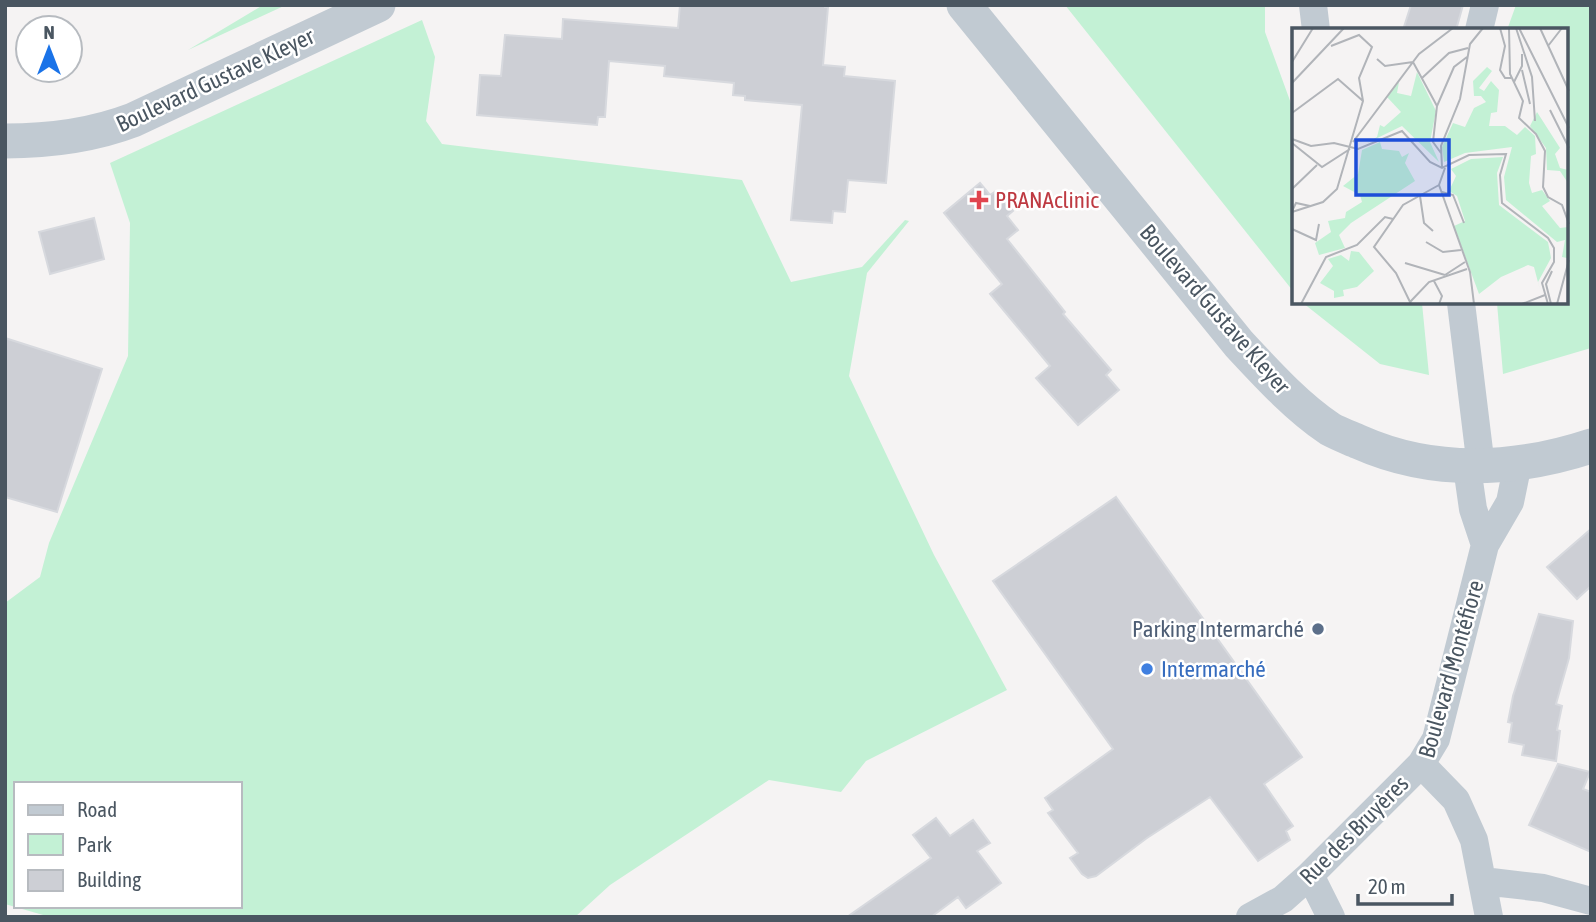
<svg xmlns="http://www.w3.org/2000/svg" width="1596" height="922" viewBox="0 0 1596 922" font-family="'Asap Condensed',sans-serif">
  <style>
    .green { fill: #c3f1d5; fill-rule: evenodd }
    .building { fill: #cdcfd5; stroke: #d7d9de; stroke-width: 2 }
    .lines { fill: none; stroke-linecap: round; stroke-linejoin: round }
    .minor { stroke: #c1cad2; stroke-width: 28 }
    .tertiary { stroke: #c1cad2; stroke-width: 35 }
    .health-dot { fill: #e0444e; stroke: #fff; stroke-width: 2.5 }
    .service-dot { fill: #5c6f8a; stroke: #fff; stroke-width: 2.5 }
    .shop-dot { fill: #3f7fe0; stroke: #fff; stroke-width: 2.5 }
    .labels { text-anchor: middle; stroke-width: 5; stroke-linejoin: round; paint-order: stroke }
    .street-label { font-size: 23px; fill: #4a5661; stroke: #fff }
    .health-label { font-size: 23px; fill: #be3a42; stroke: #fff; text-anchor: start }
    .service-label { font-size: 23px; fill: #4e5e75; stroke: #fff; text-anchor: end }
    .shop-label { font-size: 23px; fill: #366cbe; stroke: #fff; text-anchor: start }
    .inset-road { fill: none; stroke: #b1b4b9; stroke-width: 2 }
    .view { fill: #1d4ed8; fill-opacity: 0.15; stroke: #1d4ed8; stroke-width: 3.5 }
    .inset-edge { fill: none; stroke: #4a5661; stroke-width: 3.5 }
  </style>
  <rect width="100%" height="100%" fill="#f5f3f3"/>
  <path class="green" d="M 263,5 L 286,5 L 188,50 Z
    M 1065,5 L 1265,5 L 1265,32 L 1293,109 L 1293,291 Z
    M 1516,5 L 1591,5 L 1591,348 L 1503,374 L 1497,303 L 1566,303 L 1566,30 L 1507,30 Z
    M 422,20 L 435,57 L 426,121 L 442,144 L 742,180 L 791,282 L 862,267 L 905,220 L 909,221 L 867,273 L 849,376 L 934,555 L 1007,690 L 866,761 L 841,792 L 769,780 L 610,885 L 575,917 L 50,917 L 5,904 L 5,603 L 40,577 L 49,543 L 128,356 L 130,223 L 110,163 ZM 16,784 L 240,784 L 240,906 L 16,906 Z
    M 1303,303 L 1422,303 L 1429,375 L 1380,364 Z"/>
  <path class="building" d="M 680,5 L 825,5 L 825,7 L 828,7 L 823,65 L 845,67 L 844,76 L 895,81 L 886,183 L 848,180 L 845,212 L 833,211 L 832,223 L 791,220 L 802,105 L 745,100 L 745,96 L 733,95 L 734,83 L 664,76 L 665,66 L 609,61 L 605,117 L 598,117 L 597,125 L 477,115 L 480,75 L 501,76 L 505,35 L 562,39 L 563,19 L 678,28 Z
    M 1411,5 L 1463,5 L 1456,30 L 1403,30 Z
    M 980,183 L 990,195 L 996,191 L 1013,211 L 1007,216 L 1018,230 L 1007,239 L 1065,312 L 1063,314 L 1111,370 L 1106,375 L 1119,390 L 1078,425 L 1036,378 L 1050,366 L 990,294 L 1002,284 L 944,213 Z
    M 94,218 L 104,259 L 50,274 L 39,232 Z
    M 5,338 L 102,369 L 57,512 L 5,497 Z
    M 1116,497 L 1302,757 L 1264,784 L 1293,826 L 1286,831 L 1290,840 L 1258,861 L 1210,797 L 1147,838 L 1096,876 L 1088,878 L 1082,874 L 1070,858 L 1078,853 L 1048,813 L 1053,810 L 1045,798 L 1113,749 L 993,581 Z
    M 1591,529 L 1591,586 L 1577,599 L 1547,567 Z
    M 1539,614 L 1573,621 L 1569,658 L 1556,704 L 1562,706 L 1557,730 L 1560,731 L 1556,761 L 1522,755 L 1524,745 L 1509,742 L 1512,723 L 1508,722 L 1513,696 Z
    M 1558,764 L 1590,772 L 1583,789 L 1591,792 L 1591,852 L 1529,825 Z
    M 936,818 L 950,836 L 973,820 L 990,843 L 977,851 L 1001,883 L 966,908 L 958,897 L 931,917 L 847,917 L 931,858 L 913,835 Z"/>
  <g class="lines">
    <path class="minor" d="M 1313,5 L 1316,30
      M 1479,30 L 1485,5
      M 1461,303 L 1481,467
      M 1467,467 L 1473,509 L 1485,545
      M 1421,764 L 1456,800 L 1474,840 L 1489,917
      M 1310,875 L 1331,917
      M 1483,881 L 1543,888 L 1591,901
      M 1250,917 L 1283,899 L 1310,875 L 1421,764 L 1436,739 L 1485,545 L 1510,502 L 1518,463"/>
    <path class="tertiary" d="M 964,5 L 1239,344 C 1267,374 1296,406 1330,429 C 1339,434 1350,438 1359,442 C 1433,475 1515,471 1591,446
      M 5,141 C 50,141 91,136 133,120 L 378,5"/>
  </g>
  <path class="health-dot" d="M975.5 189.5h7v7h7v7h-7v7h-7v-7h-7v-7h7z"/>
  <circle class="service-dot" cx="1318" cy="629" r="7"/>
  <circle class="shop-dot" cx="1147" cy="669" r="7"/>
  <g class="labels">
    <g class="street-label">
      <text transform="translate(215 80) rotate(-25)" y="8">Boulevard Gustave Kleyer</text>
      <text transform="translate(1215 309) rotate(49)" y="8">Boulevard Gustave Kleyer</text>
      <text transform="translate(1451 669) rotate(-74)" y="8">Boulevard Montéfiore</text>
      <text transform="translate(1354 830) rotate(-45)" y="8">Rue des Bruyères</text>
    </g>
    <g class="health-label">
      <text x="995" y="208">PRANAclinic</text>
    </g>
    <g class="service-label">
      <text x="1304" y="637">Parking Intermarché</text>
    </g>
    <g class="shop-label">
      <text x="1161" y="677">Intermarché</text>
    </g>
  </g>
  <g transform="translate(1292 28)">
    <rect width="276" height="276" fill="#f5f3f3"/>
    <path d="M 195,39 L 200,43 L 187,60 L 192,63 L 199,53 L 207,62 L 205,84 L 199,85 L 197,98 L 213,98 L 225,107 L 233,99 L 243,108 L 244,126 L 239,128 L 237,155 L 240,165 L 250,162 L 258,173 L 250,178 L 268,200 L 276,199 L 275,230 L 270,229 L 273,212 L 265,214 L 214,172 L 212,149 L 220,119 L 173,125 L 152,134 L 150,119 L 161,95 L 173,99 L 182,80 L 194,74 L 189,68 L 182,68 L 181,53 ZM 125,44 L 144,83 L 138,114 L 147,134 L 110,98 L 75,115 L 85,109 L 88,97 L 92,99 L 109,84 L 95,69 L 107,54 L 105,65 L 119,68 ZM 245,84 L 268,120 L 263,126 L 268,140 L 276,142 L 276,155 L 268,143 L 255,142 L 254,120 L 238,98 ZM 88,114 L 90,121 L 107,123 L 110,129 L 117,125 L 113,135 L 123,153 L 59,195 L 47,207 L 53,220 L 27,227 L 23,215 L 39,204 L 36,193 L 53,190 L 54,184 L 70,174 L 68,167 L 51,158 L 66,146 L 70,122 ZM 211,129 L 205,145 L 207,177 L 256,214 L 259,230 L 246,254 L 248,262 L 242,239 L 236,237 L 209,249 L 187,266 L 162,198 L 173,193 L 165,168 L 157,163 L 164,148 L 159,141 L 179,131 ZM 59,223 L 67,224 L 82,243 L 65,259 L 51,262 L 52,268 L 42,270 L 42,263 L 28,255 L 41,238 L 36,231 L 49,227 L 57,233 Z" fill="#c3f1d5"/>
    <path class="inset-road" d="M 208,0 L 213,18 L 208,42 L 213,50 L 219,50M 217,0 L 218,46 L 231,73 L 227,90 L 244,106 L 253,123 L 251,159 L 256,169 L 270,177 L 277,196M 224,0 L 240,49 L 243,93M 227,0 L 277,100M 248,0 L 277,63M 256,18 L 270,0M 85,31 L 93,38 L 121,34M 0,34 L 21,0M 121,34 L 145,78M 230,42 L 238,76M 130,50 L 157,25 L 176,20M 222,54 L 230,38 L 230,26M 0,55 L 52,0M 258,82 L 277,120M 0,85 L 46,51 L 71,73M 0,111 L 19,118 L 42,115 L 66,121 L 110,103 L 138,134 L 150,140 L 177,127 L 214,126 L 208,147 L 210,175 L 256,210 L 262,220 L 262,234 L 250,255 L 256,276M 61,114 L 127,26 L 161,0M 0,115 L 30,139 L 58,121M 149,125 L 141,114 L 145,78 L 162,39 L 175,29M 150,139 L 149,118 L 168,71 L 178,16 L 191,0M 153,140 L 147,157 L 178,244 L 182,276M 0,161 L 25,137M 150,164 L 161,167 L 172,195M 128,168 L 132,195 L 141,203M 0,183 L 4,175 L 18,178M 0,184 L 31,174 L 45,161 L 71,73 L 67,50 L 80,19 L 67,7 L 39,18M 0,201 L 24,212 L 27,196M 134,214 L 151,224 L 169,222M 113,235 L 153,247M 153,247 L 173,234M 142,253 L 150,268 L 147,276M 118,274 L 137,254 L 175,241M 9,276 L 34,229 L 65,217 L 93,189 L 101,191M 119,276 L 104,245 L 82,219 L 111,177 L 147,157M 230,276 L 253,267M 259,276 L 254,256 L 260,243M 265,276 L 277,232"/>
    <path class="view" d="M 64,112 L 157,112 L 157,167 L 64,167 Z"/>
    <rect width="276" height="276" class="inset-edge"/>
  </g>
  <rect width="1596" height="922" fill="none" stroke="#4a5661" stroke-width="14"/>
  <rect x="14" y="782" width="228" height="126" fill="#ffffff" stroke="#b7bbc0" stroke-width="2"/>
  <rect x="28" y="805" width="35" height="10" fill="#c1cad2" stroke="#b7bbc0" stroke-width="2"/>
  <text x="77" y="817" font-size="21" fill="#4a5661">Road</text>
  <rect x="28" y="834" width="35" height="21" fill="#c3f1d5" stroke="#b7bbc0" stroke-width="2"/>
  <text x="77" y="852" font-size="21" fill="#4a5661">Park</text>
  <rect x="28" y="870" width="35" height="21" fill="#cdcfd5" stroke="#b7bbc0" stroke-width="2"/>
  <text x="77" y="887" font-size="21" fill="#4a5661">Building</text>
  <g transform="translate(49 49)"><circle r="33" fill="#ffffff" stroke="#b7bbc0" stroke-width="2"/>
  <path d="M0-5L12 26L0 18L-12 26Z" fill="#1a73e8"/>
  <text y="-10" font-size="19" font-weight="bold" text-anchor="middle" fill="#4a5661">N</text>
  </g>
  <path d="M1358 894v10h94v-10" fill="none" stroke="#4a5661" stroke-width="3.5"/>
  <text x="1368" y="894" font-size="21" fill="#4a5661" stroke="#ffffff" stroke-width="5" paint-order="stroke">20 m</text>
</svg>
